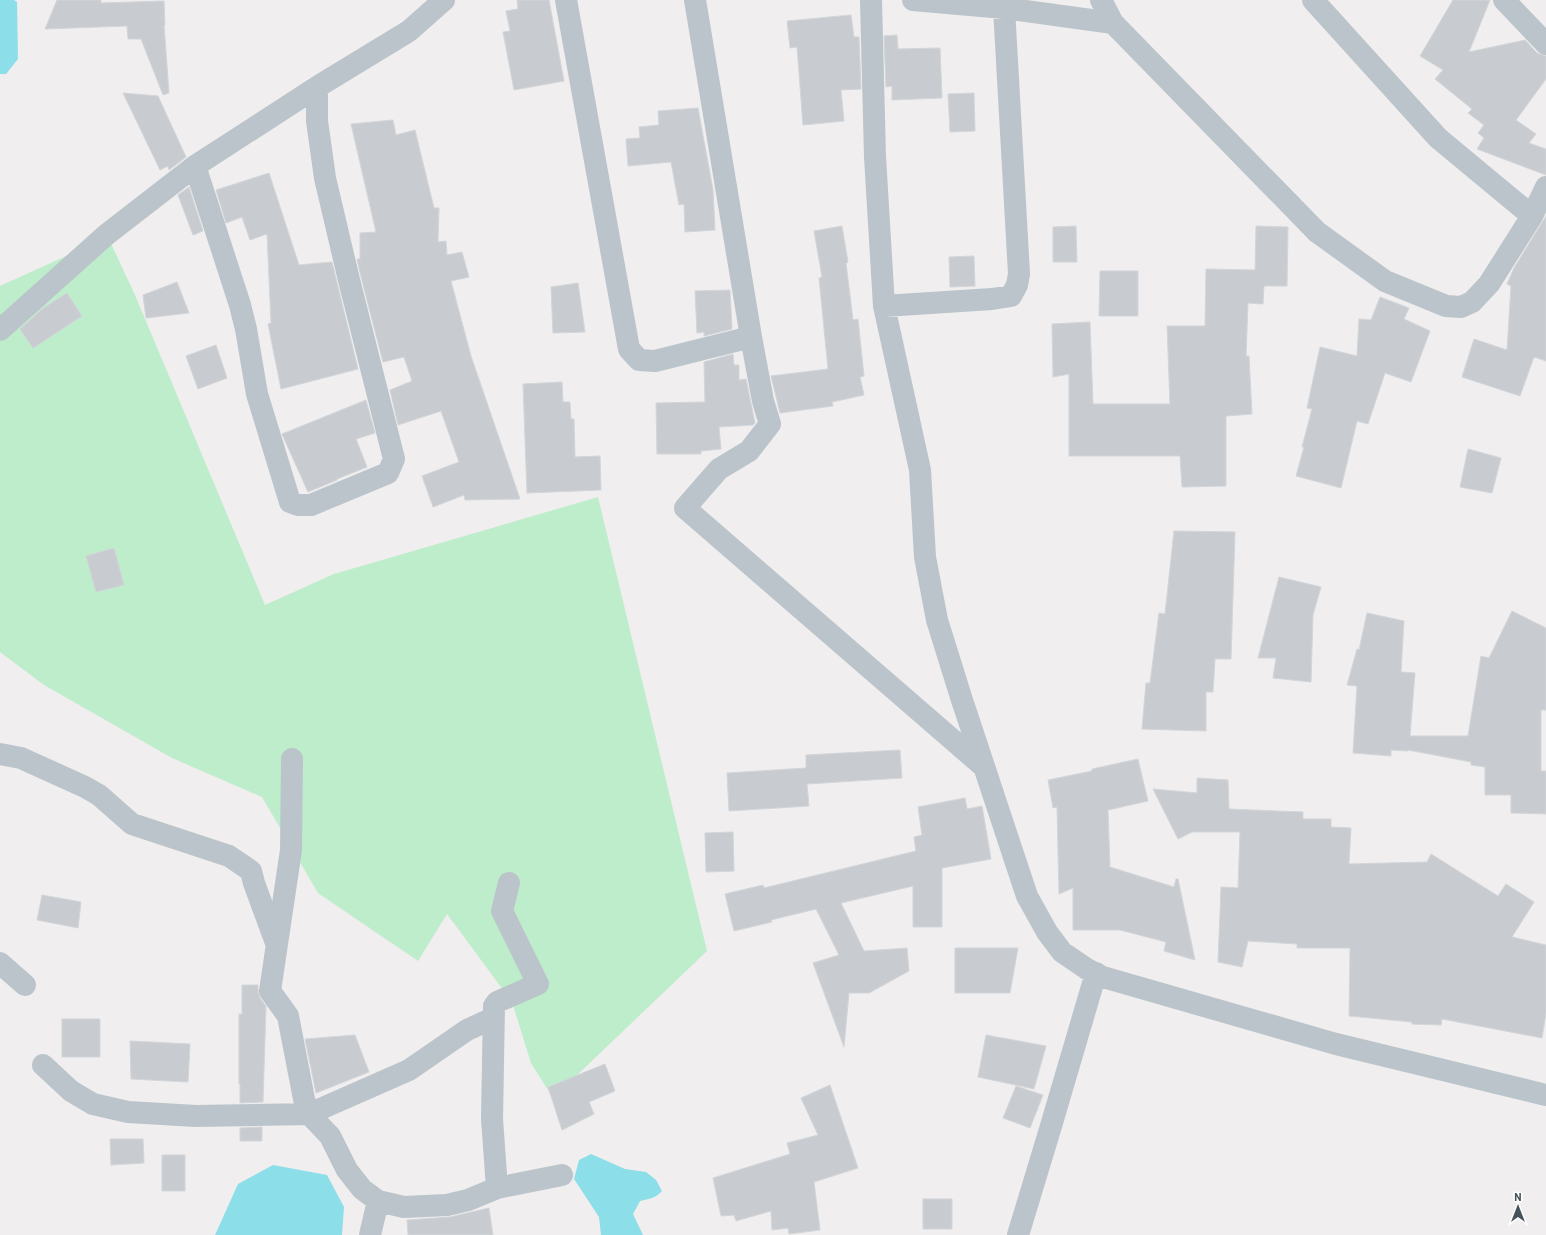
<svg xmlns="http://www.w3.org/2000/svg" width="1546" height="1235" viewBox="0 0 1546 1235" font-family="Barlow,sans-serif">
  <style>
    .green { fill: #beedcb }
    .water { fill: #8cdee8 }
    .building { fill: #c8ccd0; stroke: #d2d5d9 }
    .lines { fill: none; stroke-linecap: round; stroke-linejoin: round }
    .minor { stroke: #bac4ca; stroke-width: 22 }
  </style>
  <rect width="100%" height="100%" fill="#f0eeee"/>
  <path class="green" d="M 108,237 L 135,295 L 265,605 L 334,574 L 598,497 L 707,951 L 553,1098 L 531,1063 L 512,1002 L 447,914 L 418,961 L 318,893 L 262,797 L 172,758 L 44,685 L 0,652 L 0,286 Z"/>
  <path class="water" d="M 0,0 L 14,0 L 17,2 L 18,59 L 6,74 L 0,74 Z
    M 591,1154 L 625,1169 L 646,1172 L 656,1180 L 662,1191 C 656,1198 649,1199 640,1201 L 633,1214 L 643,1235 L 601,1235 L 599,1217 L 574,1179 L 579,1160 Z
    M 273,1165 L 327,1175 L 344,1207 L 342,1235 L 215,1235 L 238,1184 Z"/>
  <path class="building" d="M 57,0 L 101,0 L 101,3 L 164,1 L 165,25 L 164,25 L 169,93 L 163,95 L 141,39 L 128,39 L 127,26 L 45,29 Z
    M 517,0 L 549,0 L 564,81 L 514,90 L 503,32 L 510,31 L 506,11 L 518,9 Z
    M 1453,0 L 1490,0 L 1469,52 L 1525,40 L 1537,53 L 1546,56 L 1546,79 L 1516,120 L 1536,134 L 1529,143 L 1546,149 L 1546,175 L 1477,149 L 1484,138 L 1478,133 L 1484,125 L 1468,113 L 1472,109 L 1435,79 L 1443,70 L 1420,56 Z
    M 851,15 L 854,37 L 859,37 L 861,89 L 841,90 L 844,121 L 803,125 L 797,47 L 790,48 L 787,21 Z
    M 897,35 L 898,49 L 940,48 L 942,98 L 892,100 L 892,86 L 886,87 L 884,36 Z
    M 123,93 L 158,96 L 186,157 L 169,170 L 168,166 L 160,170 Z
    M 974,93 L 975,131 L 950,132 L 948,94 Z
    M 698,108 L 713,190 L 715,230 L 685,232 L 684,204 L 679,205 L 671,162 L 628,166 L 626,139 L 640,138 L 639,127 L 659,125 L 658,111 Z
    M 393,120 L 396,135 L 415,130 L 434,208 L 439,208 L 438,242 L 446,241 L 447,255 L 462,252 L 469,277 L 451,281 L 471,356 L 520,499 L 465,500 L 464,495 L 433,507 L 422,476 L 459,462 L 441,411 L 398,425 L 390,390 L 412,381 L 404,357 L 383,362 L 361,277 L 357,259 L 360,259 L 360,233 L 376,232 L 351,124 Z
    M 269,173 L 299,265 L 332,262 L 358,369 L 281,389 L 268,324 L 271,323 L 267,234 L 250,240 L 242,217 L 226,223 L 216,190 Z
    M 189,187 L 203,231 L 193,235 L 178,195 Z
    M 1546,216 L 1546,361 L 1534,357 L 1520,396 L 1462,377 L 1474,339 L 1507,350 L 1511,286 L 1507,284 L 1514,268 Z
    M 842,226 L 848,262 L 846,263 L 853,320 L 858,319 L 864,376 L 860,377 L 864,395 L 832,402 L 833,406 L 780,413 L 771,376 L 828,369 L 819,278 L 822,277 L 814,231 Z
    M 1076,226 L 1077,262 L 1053,262 L 1053,227 Z
    M 1256,226 L 1288,227 L 1287,286 L 1264,286 L 1263,304 L 1248,303 L 1246,356 L 1249,356 L 1252,414 L 1226,416 L 1226,486 L 1182,487 L 1180,456 L 1069,456 L 1069,374 L 1053,377 L 1052,324 L 1090,322 L 1093,404 L 1170,404 L 1167,326 L 1205,326 L 1206,269 L 1255,270 Z
    M 974,256 L 975,286 L 950,287 L 949,257 Z
    M 1100,271 L 1138,271 L 1138,316 L 1099,316 Z
    M 177,282 L 189,313 L 146,318 L 143,295 Z
    M 578,283 L 585,332 L 553,333 L 551,287 Z
    M 730,290 L 732,329 L 704,336 L 704,332 L 697,333 L 695,291 Z
    M 67,293 L 82,316 L 33,348 L 20,329 L 42,309 Z
    M 1380,297 L 1409,308 L 1404,319 L 1430,331 L 1411,382 L 1385,373 L 1368,424 L 1357,421 L 1341,488 L 1296,476 L 1304,447 L 1302,447 L 1312,409 L 1307,408 L 1320,347 L 1357,356 L 1359,319 L 1371,320 Z
    M 216,345 L 227,378 L 198,389 L 186,356 Z
    M 733,354 L 734,365 L 739,365 L 739,380 L 746,379 L 755,423 L 753,425 L 719,427 L 721,449 L 701,451 L 701,454 L 657,454 L 656,403 L 705,402 L 704,362 Z
    M 562,382 L 563,402 L 570,402 L 571,419 L 574,419 L 575,457 L 600,456 L 601,490 L 527,493 L 523,384 Z
    M 366,400 L 375,433 L 356,439 L 367,467 L 337,479 L 337,480 L 308,492 L 282,434 Z
    M 1468,449 L 1501,458 L 1492,493 L 1460,487 Z
    M 1174,531 L 1235,532 L 1231,659 L 1215,659 L 1213,692 L 1206,692 L 1206,731 L 1142,729 L 1146,683 L 1150,683 L 1159,613 L 1165,614 Z
    M 114,548 L 124,585 L 96,592 L 86,556 Z
    M 1279,577 L 1321,587 L 1313,615 L 1311,682 L 1273,678 L 1276,658 L 1258,658 Z
    M 1512,611 L 1546,628 L 1546,710 L 1541,710 L 1541,771 L 1546,771 L 1546,814 L 1511,813 L 1511,795 L 1485,795 L 1485,767 L 1471,765 L 1471,762 L 1408,750 L 1408,751 L 1391,750 L 1391,756 L 1353,753 L 1357,686 L 1347,685 L 1357,649 L 1359,650 L 1367,613 L 1404,621 L 1401,672 L 1415,673 L 1410,736 L 1468,736 L 1481,656 L 1489,658 Z
    M 900,750 L 902,778 L 807,784 L 809,806 L 729,811 L 727,773 L 806,768 L 806,755 Z
    M 1138,759 L 1148,801 L 1108,810 L 1110,867 L 1174,887 L 1176,879 L 1178,879 L 1195,960 L 1164,951 L 1166,942 L 1120,930 L 1073,930 L 1073,888 L 1059,894 L 1057,807 L 1053,808 L 1048,780 L 1092,771 L 1092,769 Z
    M 1197,778 L 1228,780 L 1229,809 L 1303,812 L 1303,819 L 1331,819 L 1331,827 L 1351,828 L 1349,864 L 1427,862 L 1431,854 L 1498,896 L 1506,884 L 1534,902 L 1512,937 L 1546,945 L 1546,1013 L 1542,1038 L 1442,1019 L 1441,1025 L 1412,1024 L 1412,1022 L 1349,1016 L 1350,948 L 1297,948 L 1297,944 L 1248,941 L 1242,967 L 1218,962 L 1221,887 L 1238,888 L 1240,832 L 1192,832 L 1178,839 L 1153,789 L 1197,793 Z
    M 965,798 L 967,809 L 982,806 L 991,859 L 942,868 L 942,927 L 913,927 L 913,886 L 841,903 L 864,951 L 907,948 L 909,971 L 869,993 L 849,993 L 844,1047 L 813,963 L 839,955 L 816,909 L 771,920 L 772,922 L 734,931 L 725,894 L 763,885 L 764,888 L 916,851 L 914,837 L 922,835 L 918,807 Z
    M 733,832 L 734,871 L 706,872 L 705,833 Z
    M 42,895 L 81,902 L 78,928 L 37,920 Z
    M 955,948 L 1018,948 L 1010,993 L 955,993 Z
    M 242,985 L 258,985 L 258,990 L 260,998 L 266,1006 L 263,1102 L 240,1103 L 240,1084 L 239,1084 L 239,1014 L 242,1014 Z
    M 62,1019 L 100,1019 L 100,1057 L 62,1057 Z
    M 355,1035 L 369,1072 L 316,1093 L 305,1039 Z
    M 986,1035 L 1046,1046 L 1034,1089 L 978,1077 Z
    M 130,1041 L 190,1044 L 188,1082 L 131,1079 Z
    M 605,1064 L 615,1091 L 589,1102 L 594,1114 L 562,1130 L 548,1087 Z
    M 830,1085 L 858,1168 L 814,1182 L 820,1230 L 789,1234 L 788,1228 L 772,1230 L 771,1211 L 736,1221 L 734,1215 L 721,1216 L 713,1178 L 790,1154 L 787,1143 L 818,1135 L 801,1098 Z
    M 1016,1086 L 1043,1095 L 1030,1128 L 1003,1118 Z
    M 262,1127 L 262,1141 L 240,1141 L 240,1128 Z
    M 110,1139 L 143,1139 L 144,1163 L 111,1165 Z
    M 162,1155 L 185,1155 L 185,1191 L 162,1191 Z
    M 923,1199 L 952,1199 L 952,1229 L 923,1229 Z
    M 489,1208 L 493,1235 L 408,1235 L 407,1220 L 450,1217 Z"/>
  <g class="lines">
    <path class="minor" d="M 566,0 L 629,349 L 639,360 L 655,361 L 751,337 L 763,401 L 770,424 L 749,451 L 719,469 L 685,508 L 984,767
      M 695,0 L 751,337
      M 871,0 L 875,157 L 884,306 L 920,470 L 925,557 L 937,620 L 961,697 L 1027,896 L 1047,932 L 1062,952 L 1087,969 L 1103,977 L 1336,1044 L 1546,1095
      M 913,0 L 1004,8 L 1113,23
      M 1101,0 L 1113,23 L 1317,232 L 1385,281 L 1446,306 L 1461,307 L 1472,302 L 1489,284 L 1532,216 L 1546,187
      M 1313,0 L 1438,138 L 1532,216
      M 1504,0 L 1546,44
      M 195,166 L 240,305 L 246,329 L 257,394 L 290,502 L 298,505 L 311,505 L 388,473 L 394,459 L 349,280 L 325,178 L 317,121 L 317,87
      M 884,306 L 992,299 L 1011,296 L 1017,285 L 1019,274 L 1004,8
      M 0,330 L 106,235 L 195,166 L 317,87 L 409,31 L 444,0
      M 0,754 L 21,758 L 85,787 L 99,795 L 132,824 L 229,856 L 251,871 L 254,883 L 276,943
      M 292,759 L 291,850 L 270,991 L 288,1016 L 304,1099 L 309,1114 L 330,1136 L 347,1170 L 362,1189 L 378,1201 L 404,1207 L 447,1205 L 468,1200 L 497,1188 L 562,1175
      M 0,963 L 25,985
      M 43,1065 L 71,1091 L 93,1104 L 128,1112 L 196,1116 L 309,1114 L 409,1070 L 467,1030 L 493,1018
      M 497,1188 L 492,1119 L 494,1006 L 497,1002 L 538,984 L 502,911 L 509,883
      M 370,1235 L 378,1201
      M 1018,1235 L 1051,1126 L 1096,973"/>
  </g>
  <g transform="translate(1518 1207)" stroke="#ffffff" stroke-width="3" paint-order="stroke">
  <path d="M0-3L7 15L0 10L-7 15Z" fill="#47535a"/>
  <text y="-6" font-size="11" font-weight="bold" text-anchor="middle" fill="#47535a">N</text>
  </g>
</svg>
